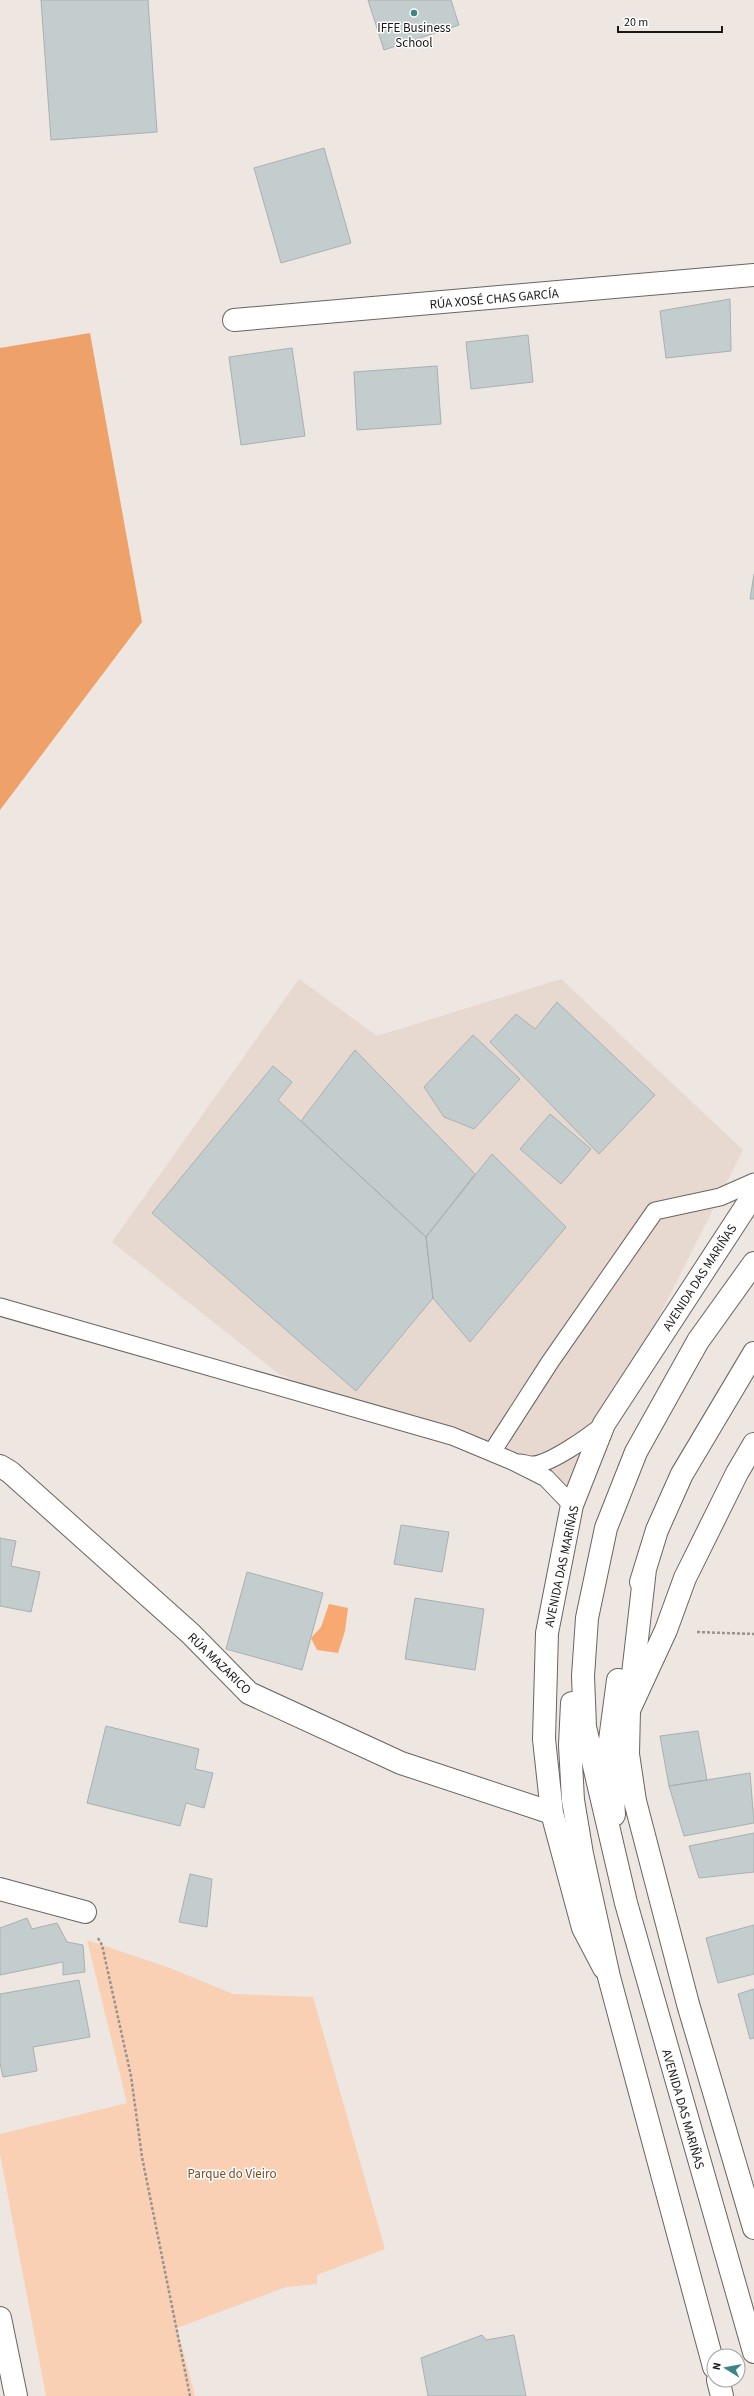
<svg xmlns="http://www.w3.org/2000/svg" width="754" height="2396" viewBox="0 0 754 2396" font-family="'Source Sans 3',sans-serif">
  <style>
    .built { fill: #e7d9d0 }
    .green { fill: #fad0b4 }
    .forest { fill: #efa16a }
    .water { fill: #f8a971 }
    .building { fill: #c4cdcd; stroke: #a8b0b1 }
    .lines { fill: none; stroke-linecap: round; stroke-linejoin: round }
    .service-casing { stroke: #6a6460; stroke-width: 19 }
    .minor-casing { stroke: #6a6460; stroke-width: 24 }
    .trunk-casing { stroke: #6a6460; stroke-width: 24 }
    .path { stroke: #98938f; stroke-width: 2.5; stroke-dasharray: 3 2; stroke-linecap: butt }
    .service { stroke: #fff; stroke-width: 17 }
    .minor { stroke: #fff; stroke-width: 22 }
    .trunk { stroke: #fff; stroke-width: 22 }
    .poi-dot { fill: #3d8587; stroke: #fff; stroke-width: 1.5 }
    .labels { text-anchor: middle; stroke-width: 3; stroke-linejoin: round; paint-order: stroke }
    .poi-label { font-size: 13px; fill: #1a1816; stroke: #fff }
    .street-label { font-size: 13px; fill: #1a1816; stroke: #fff }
    .park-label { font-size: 13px; fill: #7d4922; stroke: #fff }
  </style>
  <rect width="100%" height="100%" fill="#ede6e1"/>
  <path class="built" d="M 299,979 L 377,1036 L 561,979 L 743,1150 L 571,1491 L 279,1374 L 112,1242 Z"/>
  <path class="green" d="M 87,1940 L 170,1968 L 233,1994 L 313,1997 L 385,2249 L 317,2275 L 317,2284 L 286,2287 L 177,2328 L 195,2396 L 46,2396 L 0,2154 L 0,2134 L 127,2103 Z"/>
  <path class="forest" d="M 90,333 L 142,622 L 0,810 L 0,348 Z"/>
  <path class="water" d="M 329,1604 L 348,1608 L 345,1631 L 338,1653 L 317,1650 L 311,1638 L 321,1627 Z"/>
  <path class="building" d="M 41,0 L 148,0 L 157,132 L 51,140 Z
    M 368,0 L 451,0 L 459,25 L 384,50 Z
    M 324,148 L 351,243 L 281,263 L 254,168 Z
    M 730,299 L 731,351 L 666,358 L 660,311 Z
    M 528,335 L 533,382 L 471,389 L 466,342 Z
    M 292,348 L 305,436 L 241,445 L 229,357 Z
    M 437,366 L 441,424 L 357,430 L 354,372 Z
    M 754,574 L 754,599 L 750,599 Z
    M 557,1002 L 655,1095 L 599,1154 L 490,1042 L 516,1014 L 535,1029 Z
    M 473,1035 L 520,1079 L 474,1129 L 444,1117 L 424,1087 Z
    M 355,1050 L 475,1174 L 426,1237 L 301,1121 Z
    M 273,1066 L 292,1082 L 278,1100 L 426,1237 L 433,1298 L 356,1391 L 152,1213 Z
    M 550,1114 L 591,1149 L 561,1184 L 520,1149 Z
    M 492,1154 L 566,1227 L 470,1342 L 433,1298 L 426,1237 Z
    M 401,1525 L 449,1532 L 442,1572 L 394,1564 Z
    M 0,1538 L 16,1541 L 11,1566 L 40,1572 L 31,1612 L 0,1606 Z
    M 247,1572 L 323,1593 L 302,1670 L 226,1649 Z
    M 415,1598 L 484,1609 L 475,1670 L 405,1659 Z
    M 106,1726 L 199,1749 L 195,1769 L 213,1773 L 204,1808 L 186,1803 L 180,1826 L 87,1803 Z
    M 698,1731 L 707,1780 L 669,1786 L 660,1736 Z
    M 750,1773 L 754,1823 L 684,1836 L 669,1786 Z
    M 754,1833 L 754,1872 L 699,1878 L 689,1846 Z
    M 190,1874 L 212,1879 L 207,1927 L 179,1922 Z
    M 27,1918 L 32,1929 L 57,1923 L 67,1942 L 83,1945 L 85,1972 L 63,1975 L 63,1962 L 0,1975 L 0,1928 Z
    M 754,1925 L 754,1974 L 718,1983 L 706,1938 Z
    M 79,1980 L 90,2037 L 33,2047 L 37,2071 L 3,2077 L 0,2063 L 0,1994 Z
    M 754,1989 L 754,2038 L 750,2039 L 738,1994 Z
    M 482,2335 L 486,2340 L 514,2335 L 526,2396 L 428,2396 L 421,2358 Z"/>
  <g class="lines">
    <defs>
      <path id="service" d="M 0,1307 L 452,1436 L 512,1461 L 546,1478 L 572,1505
        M 492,1452 L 550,1362 L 655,1211 L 720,1197 L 754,1182
        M 520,1463 C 523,1463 528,1465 532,1465 C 549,1465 590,1436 603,1425"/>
      <path id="minor" d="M 234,320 L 754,275
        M 0,1466 L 10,1472 L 191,1634 L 249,1693 L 401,1763 L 552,1813
        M 630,1708 L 666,1630 L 685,1578 L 737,1473 L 754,1444
        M 0,1889 L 85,1912
        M 604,1968 L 583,1928 L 552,1813 L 544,1739 L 547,1633 L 572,1505 L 604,1424 L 754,1194
        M 0,2318 L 16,2396"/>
      <path id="trunk" d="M 754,1263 L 698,1341 L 636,1452 L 606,1528 L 587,1618 L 583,1676 L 585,1727 L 626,1903 L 754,2352
        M 645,1569 L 629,1709 L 628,1754 L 635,1801 L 688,2004 L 754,2228
        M 641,1582 L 657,1530 L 682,1474 L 754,1353
        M 572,1703 L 570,1745 L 573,1800 L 582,1854 L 609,1977 L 714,2367
        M 614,1815 L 610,1740 L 618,1680
        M 718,2380 L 722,2396"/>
    </defs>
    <use href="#service" class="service-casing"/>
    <use href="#minor" class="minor-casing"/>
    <use href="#trunk" class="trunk-casing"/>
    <path class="path" d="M 697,1632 L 754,1634
      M 98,1938 L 102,1945 L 131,2076 L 142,2157 L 190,2396"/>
    <use href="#service" class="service"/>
    <use href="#minor" class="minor"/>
    <use href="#trunk" class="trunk"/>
  </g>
  <circle class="poi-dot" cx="414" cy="13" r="4"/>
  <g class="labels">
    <g class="poi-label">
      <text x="414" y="32">IFFE Business<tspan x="414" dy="15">School</tspan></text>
    </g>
    <g class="street-label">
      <text transform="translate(494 298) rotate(-5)" y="5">RÚA XOSÉ CHAS GARCÍA</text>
      <text transform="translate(699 1277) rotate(-57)" y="5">AVENIDA DAS MARIÑAS</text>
      <text transform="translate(561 1566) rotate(-78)" y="5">AVENIDA DAS MARIÑAS</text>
      <text transform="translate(220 1663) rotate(44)" y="5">RÚA MAZARICO</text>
      <text transform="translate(684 2109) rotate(74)" y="5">AVENIDA DAS MARIÑAS</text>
    </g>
    <g class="park-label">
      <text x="232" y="2178">Parque do Vieiro</text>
    </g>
  </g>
  <g transform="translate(726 2368) rotate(281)"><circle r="19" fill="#ffffff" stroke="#a3a3a2"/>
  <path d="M0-3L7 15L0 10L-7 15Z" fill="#3d8587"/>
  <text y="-6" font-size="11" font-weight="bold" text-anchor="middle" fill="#1a1816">N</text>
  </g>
  <path d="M618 26v6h104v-6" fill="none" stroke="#1a1816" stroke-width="2"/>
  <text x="624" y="26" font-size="12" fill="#1a1816" stroke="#ffffff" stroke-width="3" paint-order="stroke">20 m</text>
</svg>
